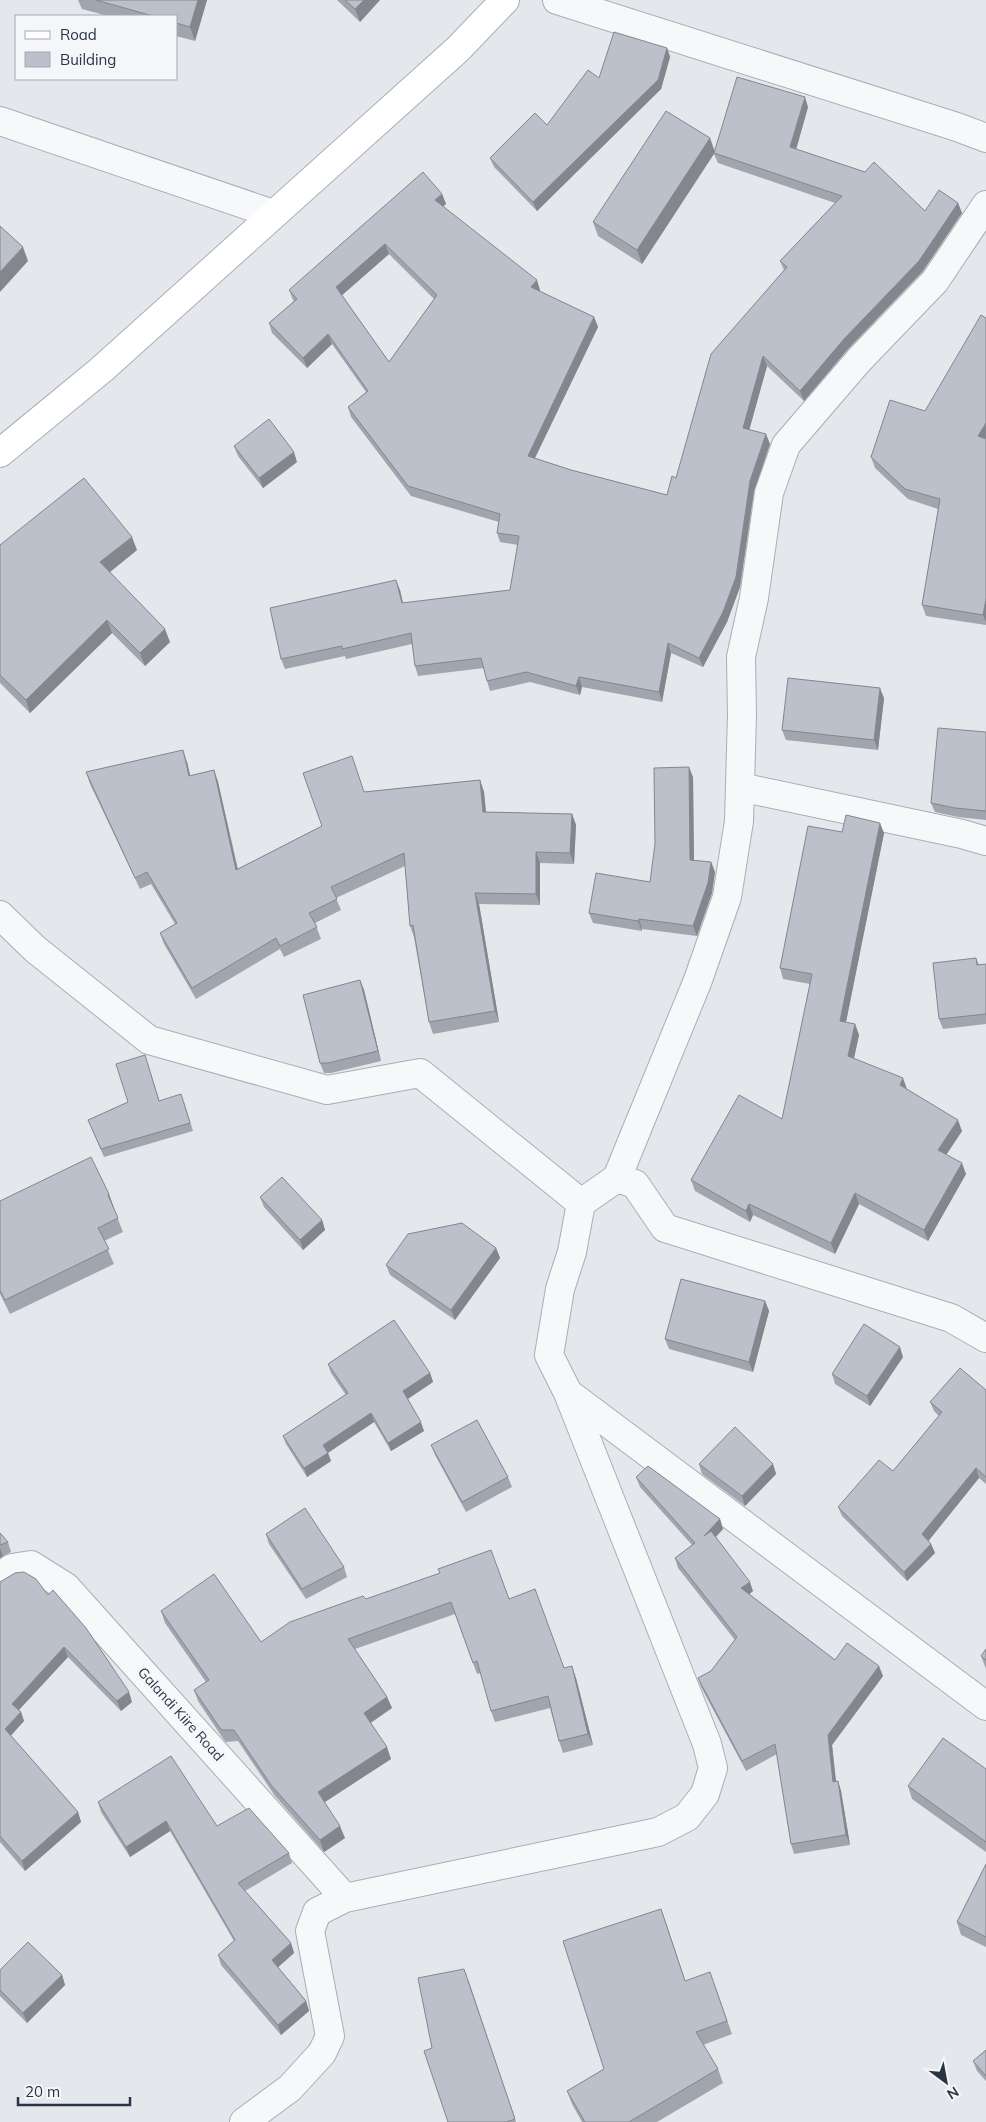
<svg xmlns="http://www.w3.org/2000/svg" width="986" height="2122" viewBox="0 0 986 2122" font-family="Mulish,sans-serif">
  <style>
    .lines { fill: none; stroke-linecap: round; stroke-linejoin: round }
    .minor-casing { stroke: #a9aeb7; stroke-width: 30 }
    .secondary-casing { stroke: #a9aeb7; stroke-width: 30 }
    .minor { stroke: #f7f8fa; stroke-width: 28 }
    .secondary { stroke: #fff; stroke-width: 28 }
    .wall { fill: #a1a5ae; fill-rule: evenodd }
    .shaded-wall { fill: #83868d }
    .building { fill: #bbc0ca; stroke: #83868d; fill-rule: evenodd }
    .labels { text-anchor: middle; stroke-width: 4; stroke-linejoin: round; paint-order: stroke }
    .street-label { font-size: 14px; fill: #2b3445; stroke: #f4f6f9 }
  </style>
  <rect width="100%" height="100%" fill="#e4e7ec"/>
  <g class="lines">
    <defs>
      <path id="minor" d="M 557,0 L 957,127 L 986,138
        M 0,121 L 273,214
        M 986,205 L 935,281 L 859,360 L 786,445 L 769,493 L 754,598 L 741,657 L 742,715 L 739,821 L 727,897 L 698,980 L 617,1178 L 635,1184 L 665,1228 L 951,1318 L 986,1338
        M 740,787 L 962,834 L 986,841
        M 0,915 L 35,949 L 149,1040 L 327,1090 L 420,1073 L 581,1203
        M 568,1393 L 986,1706
        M 0,1577 L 12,1568 L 31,1565 L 66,1587 L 345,1898
        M 244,2122 L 290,2088 L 322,2053 L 330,2036 L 310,1931 L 317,1912 L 345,1898 L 658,1832 L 687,1817 L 705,1794 L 713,1768 L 707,1744 L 568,1393 L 549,1355 L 560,1289 L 572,1252 L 581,1203 L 617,1178"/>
      <path id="secondary" d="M 0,453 L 101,370 L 458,49 L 505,0"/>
    </defs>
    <use href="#minor" class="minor-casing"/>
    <use href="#secondary" class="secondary-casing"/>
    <use href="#minor" class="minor"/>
    <use href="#secondary" class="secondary"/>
  </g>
  <path class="wall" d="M 78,0 L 207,0 L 195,41 L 176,36 L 176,16 L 108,16 L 82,9 Z
    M 337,0 L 380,0 L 360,22 Z
    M 667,48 L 670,57 L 661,89 L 537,211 L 494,167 L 490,158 L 547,125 L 599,78 Z
    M 808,107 L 796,149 L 925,211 L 958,203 L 962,213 L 923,271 L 848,349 L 804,401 L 767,366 L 749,430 L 770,444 L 754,491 L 740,587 L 727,622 L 703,667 L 671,653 L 662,702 L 582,687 L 580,695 L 530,682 L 490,691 L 487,681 L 484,668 L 418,676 L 415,666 L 412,644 L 346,659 L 345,656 L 285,669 L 281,659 L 400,590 L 403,603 L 510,590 L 518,545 L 500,542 L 497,533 L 499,522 L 411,496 L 351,417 L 348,407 L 366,392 L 332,344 L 307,368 L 272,333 L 269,323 L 294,301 L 293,300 L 289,290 L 442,194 L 446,204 L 443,206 L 540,290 L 539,291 L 594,317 L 598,327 L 535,458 L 571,470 L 667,495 L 784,270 L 780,261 L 835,203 L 718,163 L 714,154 L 642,264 L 598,236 L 593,222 L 715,151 ZM 389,254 L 434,299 L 389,362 L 342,295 Z
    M 986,318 L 986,625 L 926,616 L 922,605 L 938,509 L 908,499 L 875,468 L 871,457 L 925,411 Z
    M 234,446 L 297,462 L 263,488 L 238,456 Z
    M 0,545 L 137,550 L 110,572 L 170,642 L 145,666 L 112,633 L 30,713 L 0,683 Z
    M 884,698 L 878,750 L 786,740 L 782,730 Z
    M 986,732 L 986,820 L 958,817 L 935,812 L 931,803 Z
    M 187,762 L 190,776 L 214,770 L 218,782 L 238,869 L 322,826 L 364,792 L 480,780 L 484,792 L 486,812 L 572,814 L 576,825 L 574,864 L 540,863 L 540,905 L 479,904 L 499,1022 L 433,1034 L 429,1022 L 414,937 L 410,926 L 405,866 L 336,898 L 341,910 L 315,923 L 321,939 L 284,957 L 280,949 L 196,999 L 164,944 L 160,933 L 175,924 L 151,884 L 140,889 L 90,784 L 86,772 Z
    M 693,777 L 694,860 L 711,862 L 715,872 L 712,893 L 697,936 L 642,929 L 642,931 L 593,923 L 589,913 L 650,882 Z
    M 842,832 L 884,833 L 846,1022 L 855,1024 L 859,1035 L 854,1058 L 907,1089 L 962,1131 L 946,1155 L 966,1174 L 928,1241 L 859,1204 L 835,1254 L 753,1215 L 750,1222 L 695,1191 L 691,1180 L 782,1119 L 810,984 L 783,979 L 780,968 Z
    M 976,958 L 979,965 L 986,964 L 986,1024 L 943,1029 L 939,1019 Z
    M 360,980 L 364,990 L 381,1061 L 331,1073 L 324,1073 L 320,1063 Z
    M 148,1064 L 159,1100 L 184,1102 L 193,1131 L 104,1157 L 88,1120 L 128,1102 Z
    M 109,1194 L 114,1209 L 123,1232 L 104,1241 L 114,1264 L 10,1314 L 0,1294 L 0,1201 Z
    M 260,1197 L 322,1220 L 325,1230 L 303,1250 L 264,1207 Z
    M 496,1248 L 500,1258 L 455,1320 L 390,1275 L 386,1265 Z
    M 765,1301 L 769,1311 L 753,1372 L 669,1349 L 665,1339 Z
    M 903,1357 L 870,1406 L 835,1384 L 832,1374 Z
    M 328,1364 L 430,1373 L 433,1382 L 408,1399 L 424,1431 L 391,1451 L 374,1422 L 328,1453 L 331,1461 L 307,1477 L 286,1444 L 283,1436 L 346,1395 L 331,1373 Z
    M 986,1390 L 986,1484 L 979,1478 L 928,1541 L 931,1544 L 935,1553 L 907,1581 L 842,1516 L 838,1507 L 893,1471 L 939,1416 L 934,1411 L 930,1402 Z
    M 431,1445 L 508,1477 L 512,1487 L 466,1512 L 435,1455 Z
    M 699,1464 L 773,1464 L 776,1474 L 745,1506 L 702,1474 Z
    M 636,1477 L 720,1519 L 723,1529 L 716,1537 L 753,1591 L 749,1594 L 835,1660 L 883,1676 L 832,1745 L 836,1781 L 838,1781 L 841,1791 L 850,1845 L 794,1854 L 791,1844 L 777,1754 L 746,1771 L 701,1687 L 698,1678 L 711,1671 L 735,1640 L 678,1568 L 675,1558 L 692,1545 L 640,1487 Z
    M 0,1533 L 8,1542 L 11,1552 L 3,1556 L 0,1558 Z
    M 266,1534 L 344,1567 L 347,1577 L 306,1599 L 269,1544 Z
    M 0,1582 L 132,1702 L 121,1711 L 68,1657 L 19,1710 L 21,1712 L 24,1721 L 11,1736 L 78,1812 L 81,1822 L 25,1871 L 0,1842 Z
    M 366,1599 L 509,1599 L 564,1668 L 576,1678 L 593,1745 L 563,1753 L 559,1741 L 550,1708 L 495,1722 L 491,1711 L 481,1673 L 477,1674 L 455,1614 L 355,1649 L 387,1697 L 392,1708 L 371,1723 L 391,1759 L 324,1802 L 345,1838 L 324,1852 L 275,1796 L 238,1741 L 226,1742 L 224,1740 L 198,1701 L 194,1690 L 206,1682 L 165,1623 L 161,1611 L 261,1642 Z
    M 986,1649 L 986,1669 L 981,1656 Z
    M 986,1769 L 986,1852 L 912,1799 L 908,1786 Z
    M 98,1802 L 217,1826 L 289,1853 L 292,1863 L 245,1891 L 291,1943 L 294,1953 L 278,1967 L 306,2001 L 309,2011 L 281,2035 L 221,1965 L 218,1955 L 234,1941 L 170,1831 L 130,1857 L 101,1812 Z
    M 986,1864 L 986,1947 L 961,1935 L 957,1922 Z
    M 661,1909 L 685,1981 L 715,1986 L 732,2034 L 703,2045 L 718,2069 L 723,2083 L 657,2122 L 582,2122 L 572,2104 L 567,2091 L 604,2069 Z
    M 0,1970 L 62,1975 L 65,1985 L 27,2023 L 0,1996 Z
    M 468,1979 L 516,2122 L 448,2122 L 432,2048 Z
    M 986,2050 L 986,2081 L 977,2071 L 973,2061 Z"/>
  <path class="shaded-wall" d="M 198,0 L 207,0 L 195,41 L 190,27 Z
    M 364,0 L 380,0 L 360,22 L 355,9 Z
    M 667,48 L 670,57 L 661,89 L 537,211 L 533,202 Z
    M 805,97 L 808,107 L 794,157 L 790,147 Z
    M 710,138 L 715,152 L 642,264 L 637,250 Z
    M 442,194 L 446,204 L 439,210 L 435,200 Z
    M 958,203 L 962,213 L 923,271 L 848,349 L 804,401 L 800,391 Z
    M 385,244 L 389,254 L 340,297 L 336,287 Z
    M 23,247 L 28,261 L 0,292 L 0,272 Z
    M 537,280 L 540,290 L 535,297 L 531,287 Z
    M 594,317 L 598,327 L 531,466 L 528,456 Z
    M 328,334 L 332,344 L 307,368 L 303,358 Z
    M 763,356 L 767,366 L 747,438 L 743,428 Z
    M 986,423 L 986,441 L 978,436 Z
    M 766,434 L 770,444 L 754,491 L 740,587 L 727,622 L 703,667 L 699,658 L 750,481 Z
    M 294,452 L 297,462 L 263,488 L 259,478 Z
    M 132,537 L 137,550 L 105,576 L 100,562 Z
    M 396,580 L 400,590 L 405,613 L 402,603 Z
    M 986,599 L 986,622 L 983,615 Z
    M 107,620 L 112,633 L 30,713 L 26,700 Z
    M 165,629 L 170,642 L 145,666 L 140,653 Z
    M 668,643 L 671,653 L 662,702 L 659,692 Z
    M 579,677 L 582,687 L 580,695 L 576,686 Z
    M 880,688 L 884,698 L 878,750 L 874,740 Z
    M 183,750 L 187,762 L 193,787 L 189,776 Z
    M 689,767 L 693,777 L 694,870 L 690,860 Z
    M 214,770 L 218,782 L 240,881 L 236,870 Z
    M 480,780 L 484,792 L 487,824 L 483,812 Z
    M 572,814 L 576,825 L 574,864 L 570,853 Z
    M 880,823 L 884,833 L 844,1032 L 840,1021 Z
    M 536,852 L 540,863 L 540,905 L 536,894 Z
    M 711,862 L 715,872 L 712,893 L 697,936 L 693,926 Z
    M 475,893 L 479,904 L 499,1022 L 495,1011 Z
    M 639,919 L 642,929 L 642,931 L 638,921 Z
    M 360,980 L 364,990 L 381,1061 L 378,1051 Z
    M 855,1024 L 859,1035 L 852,1067 L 848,1056 Z
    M 903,1078 L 907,1089 L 900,1085 Z
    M 958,1120 L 962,1131 L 942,1161 L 938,1150 Z
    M 962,1163 L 966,1174 L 928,1241 L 924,1230 Z
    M 855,1193 L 859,1204 L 835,1254 L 831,1243 Z
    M 109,1194 L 114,1208 L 113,1209 L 108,1195 Z
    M 749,1204 L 753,1215 L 750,1222 L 746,1211 Z
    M 322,1220 L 325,1230 L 303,1250 L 300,1240 Z
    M 496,1248 L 500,1258 L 455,1320 L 451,1310 Z
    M 765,1301 L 769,1311 L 753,1372 L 749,1362 Z
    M 900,1347 L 903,1357 L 870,1406 L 867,1396 Z
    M 430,1373 L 433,1382 L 406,1400 L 403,1391 Z
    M 371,1413 L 374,1422 L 326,1454 L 323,1445 Z
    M 421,1422 L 424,1431 L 391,1451 L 388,1443 Z
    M 328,1453 L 331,1461 L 307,1477 L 304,1468 Z
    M 773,1464 L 776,1474 L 745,1506 L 742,1496 Z
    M 976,1468 L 979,1478 L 926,1544 L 922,1534 Z
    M 720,1519 L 723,1529 L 707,1546 L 704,1536 Z
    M 931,1544 L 935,1553 L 907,1581 L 904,1572 Z
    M 0,1548 L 3,1556 L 0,1558 Z
    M 750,1582 L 753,1591 L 745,1598 L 741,1588 Z
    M 64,1647 L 68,1657 L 16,1713 L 12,1704 Z
    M 572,1666 L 576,1678 L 593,1745 L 588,1734 Z
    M 879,1666 L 883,1676 L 832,1745 L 837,1791 L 833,1782 L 828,1735 Z
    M 129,1692 L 132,1702 L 121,1711 L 117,1701 Z
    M 387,1697 L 392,1708 L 368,1724 L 364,1713 Z
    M 21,1712 L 24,1721 L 8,1738 L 5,1729 Z
    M 387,1747 L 391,1759 L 322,1804 L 318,1792 Z
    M 838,1781 L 841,1791 L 850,1845 L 846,1835 Z
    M 78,1812 L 81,1822 L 25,1871 L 22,1861 Z
    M 166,1821 L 170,1831 L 130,1857 L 126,1847 Z
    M 340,1826 L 345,1838 L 324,1852 L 320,1840 Z
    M 661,1909 L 666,1923 L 690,1995 L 685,1981 Z
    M 291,1943 L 294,1953 L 275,1970 L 272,1960 Z
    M 62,1975 L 65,1985 L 27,2023 L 23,2013 Z
    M 306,2001 L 309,2011 L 281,2035 L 278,2025 Z"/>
  <path class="building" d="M 96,0 L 198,0 L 190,27 L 176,23 L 176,16 L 153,16 Z
    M 345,0 L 364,0 L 355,9 Z
    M 614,32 L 667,48 L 658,80 L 533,202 L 490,158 L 535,113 L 547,125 L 588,70 L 599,78 Z
    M 737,77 L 805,97 L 790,147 L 865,172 L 874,162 L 925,211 L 939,190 L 958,203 L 919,261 L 844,339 L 800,391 L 763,356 L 743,428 L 766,434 L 750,481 L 736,577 L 723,612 L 699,658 L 668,643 L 659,692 L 579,677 L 576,686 L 526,672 L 487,681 L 481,658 L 415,666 L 411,633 L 342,649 L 342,646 L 281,659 L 270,608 L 396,580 L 402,603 L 510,590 L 519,536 L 497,533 L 500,514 L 408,486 L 348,407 L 368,391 L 328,334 L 303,358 L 269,323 L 297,299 L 289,290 L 423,172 L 442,194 L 435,200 L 537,280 L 531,287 L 594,317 L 528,456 L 571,470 L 667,495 L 672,476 L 676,478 L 711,354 L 787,267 L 780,261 L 842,196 L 714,153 ZM 385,244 L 437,295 L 389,362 L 336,287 Z
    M 666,111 L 710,138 L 637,250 L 593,222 Z
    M 0,226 L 23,247 L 0,272 Z
    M 981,315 L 986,318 L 986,423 L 978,436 L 986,439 L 986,599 L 983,615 L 922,605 L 940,499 L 905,489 L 871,457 L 890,400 L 925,411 Z
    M 269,419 L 294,452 L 259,478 L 234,446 Z
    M 84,478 L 132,537 L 100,562 L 165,629 L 140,653 L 107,620 L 26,700 L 0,675 L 0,545 Z
    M 788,678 L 880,688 L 874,740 L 782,730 Z
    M 938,728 L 986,732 L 986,811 L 955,808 L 931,803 Z
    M 183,750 L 189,776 L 214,770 L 236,870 L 322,826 L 303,773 L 352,756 L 364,792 L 480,780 L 483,812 L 572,814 L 570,853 L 536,852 L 536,894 L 475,893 L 495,1011 L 429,1022 L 413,925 L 410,926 L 404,853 L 331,887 L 337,899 L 309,913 L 317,927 L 280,946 L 276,938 L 192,988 L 160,933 L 177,923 L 147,872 L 135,878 L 86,772 Z
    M 689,767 L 690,860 L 711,862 L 708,883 L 693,926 L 639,919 L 638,921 L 589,913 L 596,873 L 650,882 L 655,844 L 654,768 Z
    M 846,815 L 880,823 L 840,1021 L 855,1024 L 848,1056 L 903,1078 L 900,1085 L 958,1120 L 938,1150 L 962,1163 L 924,1230 L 855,1193 L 831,1243 L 749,1204 L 746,1211 L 691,1180 L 739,1095 L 782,1119 L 812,974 L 780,968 L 808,826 L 842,832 Z
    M 976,958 L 977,965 L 986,964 L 986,1014 L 939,1019 L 933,963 Z
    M 360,980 L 378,1051 L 328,1063 L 320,1063 L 303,995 Z
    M 145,1055 L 159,1101 L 181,1094 L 190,1123 L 101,1149 L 88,1120 L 128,1102 L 116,1064 Z
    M 91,1157 L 109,1194 L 108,1195 L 118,1218 L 98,1228 L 109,1249 L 5,1300 L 0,1290 L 0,1201 Z
    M 282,1177 L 322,1220 L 300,1240 L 260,1197 Z
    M 462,1223 L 496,1248 L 451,1310 L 386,1265 L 408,1234 Z
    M 681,1279 L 765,1301 L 749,1362 L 665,1339 Z
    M 394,1320 L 430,1373 L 403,1391 L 421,1422 L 388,1443 L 371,1413 L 323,1445 L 328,1453 L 304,1468 L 283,1436 L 348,1393 L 328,1364 Z
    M 864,1324 L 900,1347 L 867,1396 L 832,1374 Z
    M 960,1368 L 986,1390 L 986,1477 L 976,1468 L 922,1534 L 931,1544 L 904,1572 L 838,1507 L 879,1460 L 893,1471 L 942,1412 L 930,1402 Z
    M 477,1420 L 508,1477 L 462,1502 L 431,1445 Z
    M 735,1427 L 773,1464 L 742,1496 L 699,1464 Z
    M 648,1466 L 720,1519 L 704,1536 L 711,1531 L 750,1582 L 741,1588 L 835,1660 L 847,1643 L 879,1666 L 828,1735 L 833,1782 L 838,1781 L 846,1835 L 791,1844 L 775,1744 L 742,1761 L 698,1678 L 711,1671 L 737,1637 L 675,1558 L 695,1543 L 636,1477 Z
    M 305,1508 L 344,1567 L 302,1589 L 266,1534 Z
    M 0,1533 L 8,1542 L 0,1545 Z
    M 491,1550 L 509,1599 L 535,1589 L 564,1668 L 572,1666 L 588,1734 L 559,1741 L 548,1696 L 491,1711 L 477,1661 L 473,1663 L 451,1602 L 348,1639 L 387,1697 L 364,1713 L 387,1747 L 318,1792 L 340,1826 L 320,1840 L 271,1785 L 234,1730 L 222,1730 L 220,1728 L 194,1690 L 209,1680 L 161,1611 L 214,1574 L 261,1642 L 290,1622 L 363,1596 L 366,1599 L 440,1573 L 438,1569 Z
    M 24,1572 L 36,1579 L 48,1595 L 53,1590 L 86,1628 L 129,1692 L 117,1701 L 64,1647 L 12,1704 L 21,1712 L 5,1729 L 78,1812 L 22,1861 L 0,1836 L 0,1582 L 15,1573 Z
    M 986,1649 L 986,1660 L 981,1656 Z
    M 943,1738 L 986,1769 L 986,1842 L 908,1786 Z
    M 171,1756 L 217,1826 L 249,1808 L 289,1853 L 238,1883 L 291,1943 L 272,1960 L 306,2001 L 278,2025 L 218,1955 L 235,1940 L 166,1821 L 126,1847 L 98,1802 Z
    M 986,1864 L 986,1937 L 957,1922 Z
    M 661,1909 L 685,1981 L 710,1972 L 727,2021 L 696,2032 L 718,2069 L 629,2122 L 585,2122 L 567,2091 L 604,2069 L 563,1941 Z
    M 28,1942 L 62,1975 L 23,2013 L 0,1990 L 0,1970 Z
    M 464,1969 L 515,2119 L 506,2122 L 448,2122 L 424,2051 L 432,2048 L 418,1978 Z
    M 986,2050 L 986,2076 L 973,2061 Z"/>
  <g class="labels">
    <g class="street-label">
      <text transform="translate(181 1714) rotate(48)" y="5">Galandi Kiire Road</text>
    </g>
  </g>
  <rect x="15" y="15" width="162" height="65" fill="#f4f6f9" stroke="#a4a8b1"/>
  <rect x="25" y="31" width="25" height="8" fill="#ffffff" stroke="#a4a8b1"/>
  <text x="60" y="40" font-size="15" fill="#2b3445">Road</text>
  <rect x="25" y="52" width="25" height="15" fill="#bbc0ca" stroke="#a4a8b1"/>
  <text x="60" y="65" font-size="15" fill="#2b3445">Building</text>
  <g transform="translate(946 2082) rotate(148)" stroke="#f4f6f9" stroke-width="4" paint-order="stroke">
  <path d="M0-4L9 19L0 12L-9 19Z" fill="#2b3445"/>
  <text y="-8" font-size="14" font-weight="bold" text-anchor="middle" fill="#2b3445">N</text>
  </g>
  <path d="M18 2097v8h112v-8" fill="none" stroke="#2b3445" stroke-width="2.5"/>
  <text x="25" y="2097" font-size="15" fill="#2b3445" stroke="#f4f6f9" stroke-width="4" paint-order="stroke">20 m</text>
</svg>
